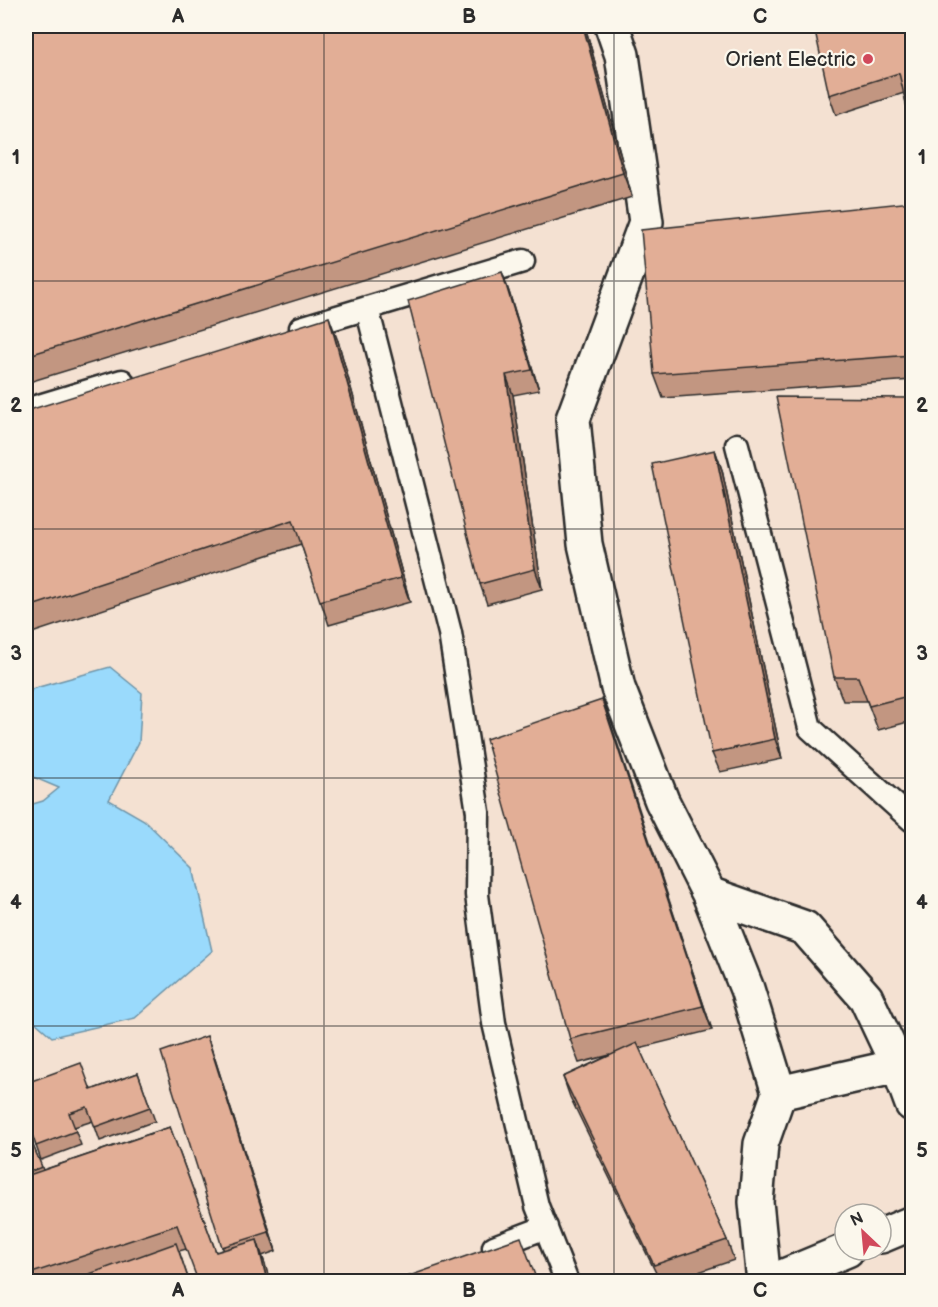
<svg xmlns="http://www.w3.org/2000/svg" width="938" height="1307" viewBox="0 0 938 1307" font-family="'Balsamiq Sans',sans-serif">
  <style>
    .water { fill: #9adafc; stroke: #6e94a8; stroke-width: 1.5 }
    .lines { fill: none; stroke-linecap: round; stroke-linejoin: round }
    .service-casing { stroke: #2b2b2b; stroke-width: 27 }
    .minor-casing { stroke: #2b2b2b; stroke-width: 38 }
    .tertiary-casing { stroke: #2b2b2b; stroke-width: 38 }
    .service { stroke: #fbf7ec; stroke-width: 22 }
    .minor { stroke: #fbf7ec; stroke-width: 33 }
    .tertiary { stroke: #fbf7ec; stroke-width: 33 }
    .wall { fill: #c29681; stroke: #2b2b2b; stroke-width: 1.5 }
    .shaded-wall { fill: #9e7a69; stroke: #2b2b2b; stroke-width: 1.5 }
    .building { fill: #e2ae96; stroke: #2b2b2b; stroke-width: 1.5 }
    .grid { fill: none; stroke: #2b2b2b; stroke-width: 1.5; stroke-opacity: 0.55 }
    .poi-dot { fill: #d1495b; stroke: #fbf7ec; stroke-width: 2 }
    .labels { text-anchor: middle; stroke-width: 4.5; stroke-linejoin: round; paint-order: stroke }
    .poi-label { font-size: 20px; fill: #2b2b2b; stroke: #fbf7ec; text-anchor: end }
    .neatline { fill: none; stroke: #2b2b2b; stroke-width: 2 }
    .grid-label { font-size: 20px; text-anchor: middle; font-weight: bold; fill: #2b2b2b }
  </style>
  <rect width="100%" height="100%" fill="#f4e1d2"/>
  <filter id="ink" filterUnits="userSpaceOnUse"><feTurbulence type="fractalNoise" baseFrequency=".0167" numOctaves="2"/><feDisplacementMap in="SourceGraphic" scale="12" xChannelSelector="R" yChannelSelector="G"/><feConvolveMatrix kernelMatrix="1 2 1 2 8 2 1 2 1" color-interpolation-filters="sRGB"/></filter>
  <g filter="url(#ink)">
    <path class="water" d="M 110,667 L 142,693 L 139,742 L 109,800 L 144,820 L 193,868 L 212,951 L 135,1018 L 52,1037 L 26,1014 L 26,806 L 43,801 L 59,788 L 26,774 L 26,702 L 32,689 Z"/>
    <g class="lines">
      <defs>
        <path id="service" d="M 367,308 L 450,633 L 478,812 L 477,895 L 494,1023 L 537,1206 L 567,1282
          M 301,328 L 523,261
          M 26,410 L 122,381
          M 737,445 L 810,728 L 912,820
          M 494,1247 L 546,1227"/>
        <path id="minor" d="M 612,26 L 622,55 L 646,222 L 573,419 L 585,544 L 618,688 L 662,801 L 709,894 L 747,989 L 779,1093 L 761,1144 L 756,1202 L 764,1282
          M 709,894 L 805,928 L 866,998 L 898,1066 L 912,1104
          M 779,1093 L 898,1066"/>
        <path id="tertiary" d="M 881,1236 L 912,1223
          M 770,1282 L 847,1250"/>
      </defs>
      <use href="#service" class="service-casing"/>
      <use href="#minor" class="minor-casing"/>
      <use href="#tertiary" class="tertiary-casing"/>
      <use href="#service" class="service"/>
      <use href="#minor" class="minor"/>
      <use href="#tertiary" class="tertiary"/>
    </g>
    <path class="wall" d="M 26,26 L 585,26 L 632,197 L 26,383 Z
      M 912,26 L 912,127 L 909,116 L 904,93 L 836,115 L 829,95 Z
      M 912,202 L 912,380 L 663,398 L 654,374 Z
      M 502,272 L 509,292 L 539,390 L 513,395 L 542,589 L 487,604 L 480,584 Z
      M 338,341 L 410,602 L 329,625 L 301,544 L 26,635 L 26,411 Z
      M 912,398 L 912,721 L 878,730 L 867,701 L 843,701 L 834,677 Z
      M 715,450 L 722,470 L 782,759 L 720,772 L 712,753 Z
      M 602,700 L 712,1030 L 639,1048 L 727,1240 L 734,1260 L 672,1281 L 660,1281 L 570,1097 L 563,1077 L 610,1055 L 579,1063 L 570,1039 Z
      M 214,1056 L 276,1251 L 262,1256 L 265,1264 L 186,1249 L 179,1251 L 189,1281 L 26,1281 L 26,1129 L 43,1170 L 170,1127 L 216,1252 L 224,1250 L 222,1247 Z
      M 138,1073 L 155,1121 L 100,1141 L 93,1121 L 74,1127 L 81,1145 L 41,1160 L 26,1117 L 91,1090 Z"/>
    <path class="shaded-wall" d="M 583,26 L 585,26 L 632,197 L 623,173 Z
      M 502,272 L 509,292 L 539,390 L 532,370 Z
      M 329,317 L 338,341 L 410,602 L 401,578 Z
      M 506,375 L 513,395 L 542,589 L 535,569 Z
      M 715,450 L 722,470 L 782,759 L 775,739 Z
      M 602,700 L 611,724 L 712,1030 L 703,1006 Z
      M 207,1036 L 214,1056 L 276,1251 L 269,1232 Z
      M 257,1240 L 265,1264 L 270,1281 L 267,1281 Z"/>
    <path class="building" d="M 26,26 L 583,26 L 623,173 L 26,356 Z
      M 814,26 L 912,26 L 912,115 L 909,116 L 899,73 L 829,95 Z
      M 912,202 L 912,355 L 654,374 L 641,230 Z
      M 502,272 L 532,370 L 506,375 L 535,569 L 480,584 L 408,301 Z
      M 329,317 L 401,578 L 320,601 L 293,520 L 26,608 L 26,411 Z
      M 776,397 L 912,398 L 912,695 L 869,706 L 858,677 L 834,677 Z
      M 715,450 L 775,739 L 712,753 L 652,464 Z
      M 602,700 L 703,1006 L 570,1039 L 486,739 Z
      M 207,1036 L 269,1232 L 222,1247 L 161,1052 Z
      M 637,1043 L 727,1240 L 654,1265 L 563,1077 Z
      M 81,1063 L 91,1090 L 138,1073 L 150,1107 L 95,1127 L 87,1107 L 69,1113 L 76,1131 L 36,1146 L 26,1116 L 26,1083 Z
      M 170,1127 L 216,1252 L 257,1240 L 267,1281 L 198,1281 L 177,1225 L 26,1275 L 26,1176 Z
      M 26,1129 L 42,1167 L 26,1173 Z
      M 521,1237 L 537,1281 L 395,1281 Z
      M 176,1243 L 189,1281 L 70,1281 Z"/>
  </g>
  <path class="grid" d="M 324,26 L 324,1282M 614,26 L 614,1282M 26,281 L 912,281M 26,529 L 912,529M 26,778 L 912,778M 26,1026 L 912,1026"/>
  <circle class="poi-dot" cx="868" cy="59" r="6"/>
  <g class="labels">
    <g class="poi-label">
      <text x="856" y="66">Orient Electric</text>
    </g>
  </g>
  <rect width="938" height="1307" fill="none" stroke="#fbf7ec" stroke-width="66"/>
  <g transform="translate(863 1232) rotate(334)"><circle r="28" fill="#fbf7ec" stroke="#a8a59f" stroke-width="1.5"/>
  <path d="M0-4.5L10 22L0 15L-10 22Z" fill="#d1495b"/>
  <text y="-9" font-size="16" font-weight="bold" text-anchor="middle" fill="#2b2b2b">N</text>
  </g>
  <rect x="33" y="33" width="872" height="1241" class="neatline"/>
  <g class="grid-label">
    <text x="178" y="23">A</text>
    <text x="469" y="23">B</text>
    <text x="760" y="23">C</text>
    <text x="16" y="164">1</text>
    <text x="922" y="164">1</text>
    <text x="16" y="412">2</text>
    <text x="922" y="412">2</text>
    <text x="16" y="660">3</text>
    <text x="922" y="660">3</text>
    <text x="16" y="909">4</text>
    <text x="922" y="909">4</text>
    <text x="16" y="1157">5</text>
    <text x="922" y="1157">5</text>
    <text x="178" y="1297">A</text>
    <text x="469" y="1297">B</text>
    <text x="760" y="1297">C</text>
  </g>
</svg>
